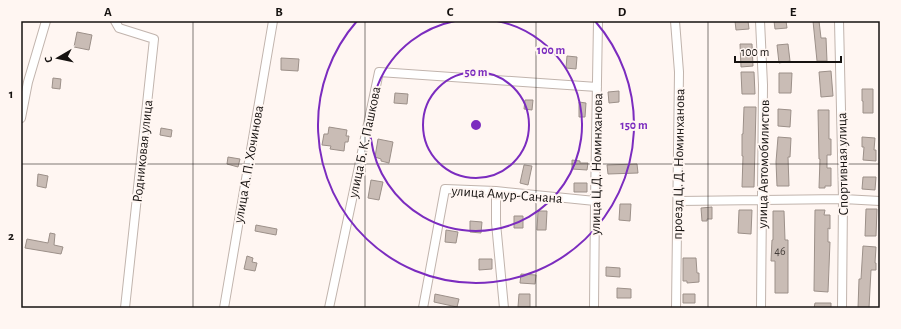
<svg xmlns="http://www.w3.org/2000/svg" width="901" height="329" viewBox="0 0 901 329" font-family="'Alegreya Sans',sans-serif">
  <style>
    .building { fill: #c9bcb5; stroke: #9c9089 }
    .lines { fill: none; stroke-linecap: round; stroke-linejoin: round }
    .minor-casing { stroke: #c1b4ad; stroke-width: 10 }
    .minor { stroke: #fff; stroke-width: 8 }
    .grid { fill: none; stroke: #161210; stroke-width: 1; stroke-opacity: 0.55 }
    .ring { fill: none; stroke: #7b2cbf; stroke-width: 2 }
    .labels { text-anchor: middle; stroke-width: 4; stroke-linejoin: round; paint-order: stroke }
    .number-label { font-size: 12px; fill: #433c39 }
    .street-label { font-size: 14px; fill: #161210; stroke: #fff6f2 }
    .centre { fill: #7b2cbf; stroke: #fff6f2; stroke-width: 2 }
    .ring-label { font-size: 12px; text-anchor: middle; font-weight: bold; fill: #7b2cbf; stroke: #fff6f2; stroke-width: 4; stroke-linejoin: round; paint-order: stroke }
    .neatline { fill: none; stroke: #161210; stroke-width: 1.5 }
    .grid-label { font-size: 13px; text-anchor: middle; font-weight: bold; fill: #161210 }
  </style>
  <rect width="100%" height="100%" fill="#fff6f2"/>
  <path class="building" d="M 735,21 L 748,21 L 749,29 L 736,30 Z
    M 774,21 L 786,21 L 787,28 L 775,29 Z
    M 813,21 L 819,21 L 821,38 L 826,38 L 827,61 L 817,61 Z
    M 77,32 L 92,35 L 89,50 L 74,47 Z
    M 740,44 L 752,44 L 753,66 L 741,67 Z
    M 788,44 L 790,61 L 779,63 L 777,45 Z
    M 567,56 L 577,57 L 576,69 L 566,68 Z
    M 281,58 L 299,59 L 298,71 L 281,70 Z
    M 831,71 L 833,96 L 821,97 L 819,72 Z
    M 741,72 L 754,72 L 755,94 L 742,94 Z
    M 779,73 L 792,73 L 791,93 L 779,93 Z
    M 53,78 L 61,79 L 60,89 L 52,88 Z
    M 862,89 L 873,89 L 873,113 L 863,113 L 863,101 L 862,101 Z
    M 619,91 L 619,102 L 609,103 L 608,92 Z
    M 395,93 L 408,94 L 407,104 L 394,103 Z
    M 525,100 L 533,100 L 532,110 L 524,109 Z
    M 579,102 L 586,103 L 585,117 L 579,117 Z
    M 744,107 L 756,107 L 754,187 L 742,187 L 743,156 L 742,156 L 742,134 L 743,134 Z
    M 778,109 L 791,110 L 790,127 L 778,126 Z
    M 818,110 L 829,110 L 829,139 L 831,139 L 831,155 L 827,155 L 827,168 L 831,168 L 831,186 L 825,186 L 825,188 L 819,188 L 820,159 L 819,159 Z
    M 329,127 L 347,130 L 346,136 L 349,136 L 348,142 L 345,142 L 344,151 L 330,149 L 331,146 L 322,145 L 324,134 L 328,134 Z
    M 161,128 L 172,130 L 171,137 L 160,135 Z
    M 778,137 L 791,138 L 790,157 L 788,157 L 789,186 L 777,186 L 776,162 Z
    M 862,137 L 875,138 L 874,150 L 876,150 L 876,161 L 863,160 L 864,147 L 862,147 Z
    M 378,139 L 393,142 L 389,163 L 381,161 L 381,159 L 375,157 Z
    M 228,157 L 240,159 L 238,167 L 227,164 Z
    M 572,160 L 580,161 L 580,163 L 588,163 L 587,170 L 572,169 Z
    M 637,164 L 638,173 L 608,174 L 607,165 Z
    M 524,165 L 532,166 L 528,185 L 520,183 Z
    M 38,174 L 48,176 L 46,188 L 37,186 Z
    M 863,177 L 876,177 L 875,190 L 862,189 Z
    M 371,180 L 383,182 L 379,200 L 368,198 Z
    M 574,183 L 587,183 L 587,192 L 574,192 Z
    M 620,204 L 631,204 L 630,221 L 619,220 Z
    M 712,207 L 712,219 L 707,219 L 707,221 L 702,221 L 701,208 Z
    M 866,209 L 877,209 L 876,236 L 865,236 Z
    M 739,210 L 752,210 L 751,234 L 738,233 Z
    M 815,210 L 825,210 L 824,215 L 830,215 L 830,229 L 828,228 L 828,242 L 830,242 L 828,292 L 814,291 Z
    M 538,211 L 547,211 L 546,230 L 537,230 Z
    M 773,211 L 784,211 L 785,240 L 788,240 L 788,293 L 775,293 L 775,261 L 771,261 L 772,240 L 773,240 Z
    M 514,216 L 523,216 L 523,228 L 514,228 Z
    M 470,221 L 482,222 L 481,233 L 470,232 Z
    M 256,225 L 277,229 L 276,235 L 255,231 Z
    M 446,230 L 458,232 L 456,243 L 445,242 Z
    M 50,233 L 55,234 L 54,245 L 63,247 L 61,254 L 25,248 L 27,239 L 48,243 Z
    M 863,246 L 876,247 L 875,263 L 876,263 L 876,270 L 871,270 L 869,308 L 858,308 L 859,279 L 861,279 Z
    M 247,256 L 253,258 L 252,262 L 257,263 L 255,271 L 244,269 Z
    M 683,258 L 696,258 L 697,273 L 699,273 L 699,282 L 687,283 L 687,281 L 683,281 Z
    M 479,259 L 492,259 L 492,269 L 479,270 Z
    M 606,267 L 620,268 L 620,277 L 606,276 Z
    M 521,274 L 536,275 L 535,284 L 520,283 Z
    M 617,288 L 631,289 L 631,298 L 617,298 Z
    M 435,294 L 459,299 L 457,307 L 434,302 Z
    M 519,294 L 530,294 L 530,307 L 518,307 Z
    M 683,294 L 695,294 L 695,303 L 683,303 Z
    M 815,303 L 831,303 L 831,308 L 814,308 Z"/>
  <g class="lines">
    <defs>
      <path id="minor" d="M 115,21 L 119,28 L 154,39 L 125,308
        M 675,21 L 679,72 L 676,308
        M 760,21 L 763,85 L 761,308
        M 839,21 L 843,199 L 842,308
        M 21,118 L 28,82 L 46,21
        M 496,191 L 496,223 L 504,308
        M 678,201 L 843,199 L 880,201
        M 224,308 L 273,21
        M 329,308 L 379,72 L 597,87
        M 423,308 L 445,189 L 496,191 L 595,201
        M 594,308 L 595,201 L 598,21"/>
    </defs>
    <use href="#minor" class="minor-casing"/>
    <use href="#minor" class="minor"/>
  </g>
  <path class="grid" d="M 193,21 L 193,308M 365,21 L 365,308M 536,21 L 536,308M 708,21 L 708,308M 21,164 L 880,164"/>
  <g class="ring">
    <circle cx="476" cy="125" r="53"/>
    <path d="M497 21A106 106 0 1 1 455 21"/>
    <path d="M595 21A158 158 0 1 1 357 21"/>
  </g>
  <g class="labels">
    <g class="number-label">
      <text x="780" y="255">46</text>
    </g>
    <g class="street-label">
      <text transform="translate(364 142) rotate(-78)" y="5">улица Б. К. Пашкова</text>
      <text transform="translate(142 151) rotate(-84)" y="5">Родниковая улица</text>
      <text transform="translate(248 164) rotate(-80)" y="5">улица А. П. Хочинова</text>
      <text transform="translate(596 164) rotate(-89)" y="5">улица Ц.Д. Номинханова</text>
      <text transform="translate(678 164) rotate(-89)" y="5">проезд Ц. Д. Номинханова</text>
      <text transform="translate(763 164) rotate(-89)" y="5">улица Автомобилистов</text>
      <text transform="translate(842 164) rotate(-91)" y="5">Спортивная улица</text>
      <text transform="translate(507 194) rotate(4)" y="5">улица Амур-Санана</text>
    </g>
  </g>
  <circle cx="476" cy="125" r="6" class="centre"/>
  <g class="ring-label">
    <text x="551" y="54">100 m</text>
    <text x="476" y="76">50 m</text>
    <text x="634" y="129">150 m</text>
  </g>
  <rect width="901" height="329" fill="none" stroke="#fff6f2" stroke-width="44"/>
  <g transform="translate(58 58) rotate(261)" stroke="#fff6f2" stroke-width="3" paint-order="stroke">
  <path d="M0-3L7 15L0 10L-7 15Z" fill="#161210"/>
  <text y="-6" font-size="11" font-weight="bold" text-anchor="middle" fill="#161210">С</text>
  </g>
  <path d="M735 56v6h106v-6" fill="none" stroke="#161210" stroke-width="2"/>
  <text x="741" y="56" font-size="12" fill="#161210" stroke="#fff6f2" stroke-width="3" paint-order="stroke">100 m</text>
  <rect x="22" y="22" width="857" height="285" class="neatline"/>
  <g class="grid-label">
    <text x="108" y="16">A</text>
    <text x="279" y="16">B</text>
    <text x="450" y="16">C</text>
    <text x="622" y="16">D</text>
    <text x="793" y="16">E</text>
    <text x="11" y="98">1</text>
    <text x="11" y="240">2</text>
  </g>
</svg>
